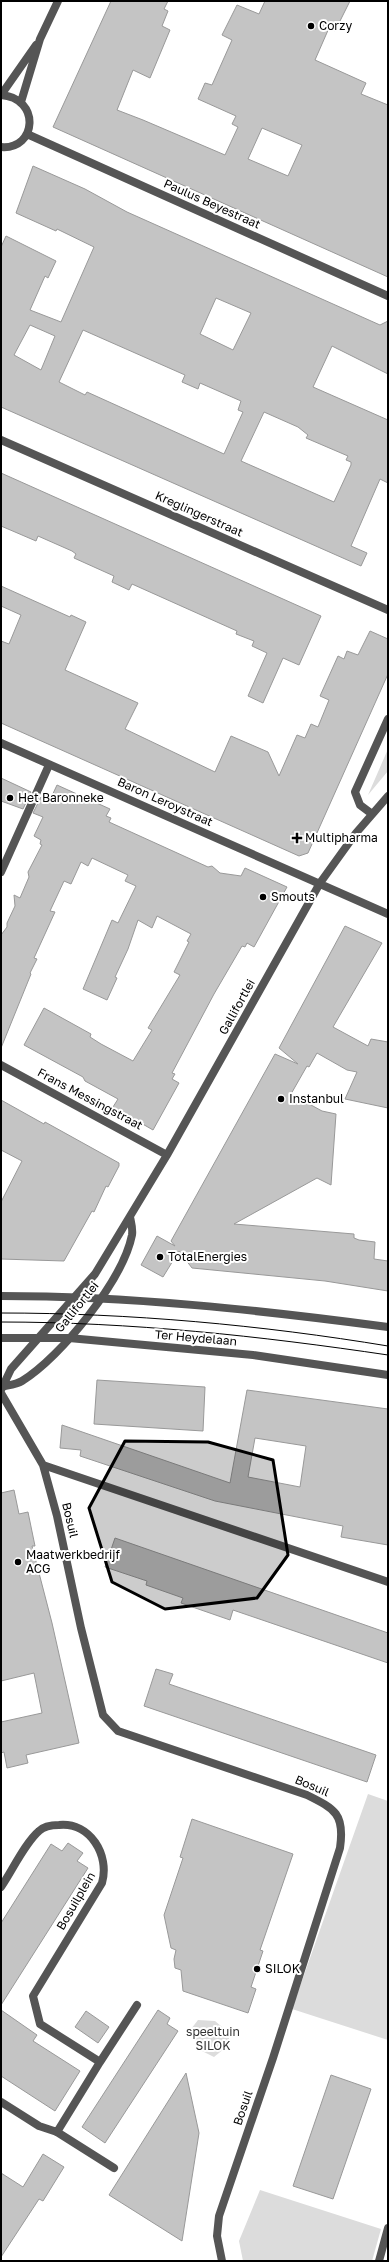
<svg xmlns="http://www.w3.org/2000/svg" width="389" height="2262" viewBox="0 0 389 2262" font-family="'Golos Text',sans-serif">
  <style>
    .green { fill: #dcdcdc }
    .building { fill: #c4c4c4; stroke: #999; fill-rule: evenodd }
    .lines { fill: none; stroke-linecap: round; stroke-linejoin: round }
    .service { stroke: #555; stroke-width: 8 }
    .minor { stroke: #555; stroke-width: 8 }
    .tertiary { stroke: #555; stroke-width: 8 }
    .tram { stroke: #000; stroke-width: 1 }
    .marked { fill: #000; fill-opacity: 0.2; stroke: #000; stroke-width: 3; stroke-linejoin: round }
    .poi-dot { fill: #000; stroke: #fff; stroke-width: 1.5 }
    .labels { text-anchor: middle; stroke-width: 4; stroke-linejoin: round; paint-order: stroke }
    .poi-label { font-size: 12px; fill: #000; stroke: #fff; text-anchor: start }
    .street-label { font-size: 12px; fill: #000; stroke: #fff }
    .park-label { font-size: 12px; fill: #333; stroke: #fff }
  </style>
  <rect width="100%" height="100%" fill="#fff"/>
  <path class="green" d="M 388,749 L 388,771 L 368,795 Z
    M 368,1794 L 388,1801 L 388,2040 L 292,2009 Z
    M 198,2020 L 215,2021 L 228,2032 L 230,2044 L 214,2057 L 202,2051 L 199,2042 L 192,2039 L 191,2029 Z
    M 260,2190 L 381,2229 L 372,2261 L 243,2261 L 239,2241 Z"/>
  <path class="building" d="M 111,1 L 168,1 L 164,9 L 168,11 L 162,26 L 170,30 L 150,78 L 133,70 L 117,110 L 143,120 L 225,155 L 238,127 L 232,124 L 236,116 L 198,99 L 205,83 L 212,85 L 232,40 L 222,35 L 237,5 L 259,14 L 265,1 L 350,1 L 335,31 L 329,28 L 315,60 L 366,83 L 361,94 L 388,105 L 388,277 L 53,127 ZM 262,128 L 302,145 L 288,176 L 248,159 Z
    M 33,166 L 85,189 L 127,212 L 380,325 L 388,321 L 388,374 L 332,346 L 313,387 L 388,420 L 388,483 L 380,479 L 351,546 L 367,553 L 361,566 L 1,407 L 1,247 L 6,236 L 56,261 L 48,278 L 45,276 L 30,310 L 61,322 L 94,247 L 57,229 L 56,231 L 16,213 ZM 216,298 L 251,313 L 233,350 L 200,334 ZM 30,325 L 55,336 L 41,370 L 14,355 ZM 83,330 L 185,375 L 182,382 L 198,389 L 200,383 L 241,401 L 238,410 L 243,412 L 224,454 L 87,392 L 85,395 L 59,382 ZM 264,412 L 298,427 L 308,435 L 306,438 L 348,456 L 346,460 L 351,462 L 351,465 L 334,502 L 241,461 Z
    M 1,473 L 321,616 L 299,665 L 283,658 L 263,703 L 248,696 L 267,653 L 252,646 L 254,641 L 236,634 L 237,631 L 132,584 L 129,590 L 112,582 L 114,576 L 74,558 L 76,554 L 72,551 L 38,536 L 36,541 L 1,526 Z
    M 1,586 L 70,617 L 71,615 L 86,622 L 65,670 L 138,703 L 125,729 L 215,772 L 231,736 L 268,752 L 279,776 L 297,735 L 305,738 L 311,724 L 318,727 L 329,700 L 320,696 L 338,656 L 344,659 L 347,651 L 358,655 L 370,631 L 388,639 L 388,674 L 308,853 L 299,856 L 1,723 L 1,641 L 9,644 L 21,615 L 1,606 Z
    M 1,778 L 31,792 L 23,809 L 1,801 Z
    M 57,785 L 110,809 L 106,816 L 111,818 L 109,822 L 208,867 L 212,866 L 220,873 L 241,876 L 245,868 L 287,887 L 254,947 L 247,943 L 245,947 L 242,946 L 214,994 L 172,1073 L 175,1074 L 172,1079 L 179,1083 L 153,1130 L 113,1107 L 118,1099 L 85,1081 L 83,1077 L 24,1045 L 44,1008 L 91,1034 L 90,1037 L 101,1044 L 133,1061 L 152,1030 L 148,1028 L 180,975 L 174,972 L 189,942 L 187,941 L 191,934 L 157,916 L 152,928 L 138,920 L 128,949 L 115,977 L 117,978 L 107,1000 L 83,989 L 112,920 L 118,923 L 136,886 L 125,881 L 128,875 L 92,858 L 88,866 L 81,862 L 71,884 L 64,881 L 50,911 L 55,912 L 34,958 L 37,959 L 30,973 L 31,974 L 1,1048 L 1,935 L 7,927 L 7,923 L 15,906 L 14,895 L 20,898 L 29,877 L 28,872 L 42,845 L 40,844 L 41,840 L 34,836 L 43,817 L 33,813 L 41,797 L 50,800 Z
    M 345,926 L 382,943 L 333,1027 L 368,1046 L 371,1039 L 388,1042 L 388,1108 L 345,1099 L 357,1072 L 347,1070 L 317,1053 L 309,1067 L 307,1066 L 291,1094 L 322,1111 L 336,1114 L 331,1185 L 317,1178 L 234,1224 L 354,1234 L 354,1238 L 359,1240 L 375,1242 L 374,1259 L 388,1261 L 388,1291 L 325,1281 L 192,1268 L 179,1251 L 163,1277 L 141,1265 L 157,1236 L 175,1246 L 171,1241 L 275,1054 L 298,1064 L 279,1048 Z
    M 1,1100 L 44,1124 L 45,1122 L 119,1163 L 119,1166 L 108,1187 L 106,1186 L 94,1212 L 92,1211 L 64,1261 L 1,1259 L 1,1202 L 22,1161 L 1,1150 Z
    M 97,1380 L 205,1387 L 203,1431 L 94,1424 Z
    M 247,1390 L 388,1409 L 388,1545 L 341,1537 L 343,1526 L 215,1501 L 80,1456 L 81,1450 L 60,1448 L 62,1425 L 230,1483 ZM 255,1438 L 306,1446 L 300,1487 L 248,1477 Z
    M 14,1490 L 19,1514 L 28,1512 L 35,1546 L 32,1546 L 52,1623 L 79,1743 L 26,1755 L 28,1763 L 7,1768 L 4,1752 L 1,1753 L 1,1722 L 42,1713 L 34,1673 L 1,1681 L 1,1493 Z
    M 115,1538 L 388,1633 L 388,1663 L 233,1610 L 230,1620 L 181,1603 L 183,1598 L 146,1585 L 147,1581 L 105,1567 Z
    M 156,1669 L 173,1674 L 169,1684 L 376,1755 L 367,1782 L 144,1706 Z
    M 192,1819 L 293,1854 L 260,1950 L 263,1951 L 251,1987 L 256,1989 L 248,2013 L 183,1991 L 181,1970 L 175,1968 L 174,1959 L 176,1950 L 171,1948 L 164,1915 L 183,1858 L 180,1857 Z
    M 68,1843 L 83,1853 L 77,1861 L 88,1868 L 1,2005 L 1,1923 L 51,1844 L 62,1851 Z
    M 1,2010 L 37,2035 L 33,2041 L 80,2071 L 55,2111 L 1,2076 Z
    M 158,2010 L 170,2018 L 167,2024 L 178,2031 L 105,2143 L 82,2127 Z
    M 86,2011 L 109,2027 L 98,2043 L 75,2027 Z
    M 186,2073 L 199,2133 L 182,2241 L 109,2195 Z
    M 331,2075 L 371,2089 L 333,2199 L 293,2186 Z
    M 43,2154 L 64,2167 L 43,2201 L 39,2199 L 1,2257 L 1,2173 L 23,2187 Z"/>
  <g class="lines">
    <path class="service" d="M 57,2132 L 114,2168
      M 379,2261 L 388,2228"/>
    <path class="minor" d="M 1,95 C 41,98 37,150 1,147
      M 1,95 L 36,45
      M 21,102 L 40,39 L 58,1
      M 27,134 L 388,296
      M 1,440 L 388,610
      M 1,743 L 388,914
      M 372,814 L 360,805 L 355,792 L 388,719
      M 1,872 L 49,765
      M 1,1065 L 167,1155
      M 5,1386 C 10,1385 17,1384 22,1381 C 61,1357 123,1280 132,1235 C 133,1229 131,1222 130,1217
      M 1,1390 L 11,1369 L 95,1274 L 167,1155 L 320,883 L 356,833 L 388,796
      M 1,1393 L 43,1465 L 388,1582
      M 43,1465 L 57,1516 L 81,1628 L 103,1715 L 118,1731 L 307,1795 C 335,1809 345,1814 340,1848 L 273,2058 L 219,2216 L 217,2236 L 222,2261
      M 1,1887 C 12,1871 25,1843 39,1831 C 44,1826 52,1825 59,1825 C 90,1822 110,1855 102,1883 L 33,1996 L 40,2024 L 100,2062 L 57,2132 L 39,2126 L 1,2102
      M 100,2062 L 137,2005"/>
    <path class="tertiary" d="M 1,1296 C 130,1296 260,1310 388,1327
      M 1,1338 L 69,1338 L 253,1355 L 388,1375"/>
    <path class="tram" d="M 1,1313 C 130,1313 261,1325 388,1346
      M 1,1322 C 131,1322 260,1336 388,1355"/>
  </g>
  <path class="marked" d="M 125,1441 L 208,1442 L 273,1460 L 288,1555 L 257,1598 L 165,1609 L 112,1582 L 89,1508 Z"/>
  <g class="poi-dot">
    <circle cx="311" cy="26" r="4"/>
    <circle cx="10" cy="798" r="4"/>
    <path d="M295 832h4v4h4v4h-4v4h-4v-4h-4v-4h4z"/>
    <circle cx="263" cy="897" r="4"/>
    <circle cx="281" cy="1099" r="4"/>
    <circle cx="160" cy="1257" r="4"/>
    <circle cx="18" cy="1562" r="4"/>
    <circle cx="257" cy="1969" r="4"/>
  </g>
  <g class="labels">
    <g class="poi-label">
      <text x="319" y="30">Corzy</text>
      <text x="18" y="802">Het Baronneke</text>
      <text x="305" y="842">Multipharma</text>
      <text x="271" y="901">Smouts</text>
      <text x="289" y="1103">Instanbul</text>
      <text x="168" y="1261">TotalEnergies</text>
      <text x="26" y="1559">Maatwerkbedrijf<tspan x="26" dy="14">ACG</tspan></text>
      <text x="265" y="1973">SILOK</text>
    </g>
    <g class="street-label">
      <text transform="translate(212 204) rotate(24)" y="4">Paulus Beyestraat</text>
      <text transform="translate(199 514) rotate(24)" y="4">Kreglingerstraat</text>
      <text transform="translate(165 802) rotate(24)" y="4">Baron Leroystraat</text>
      <text transform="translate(237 1007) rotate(-61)" y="4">Gallifortlei</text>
      <text transform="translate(90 1099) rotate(28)" y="4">Frans Messingstraat</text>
      <text transform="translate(77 1307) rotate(-51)" y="4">Gallifortlei</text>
      <text transform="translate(196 1338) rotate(5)" y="4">Ter Heydelaan</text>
      <text transform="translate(70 1520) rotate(77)" y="4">Bosuil</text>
      <text transform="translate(312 1786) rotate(23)" y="4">Bosuil</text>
      <text transform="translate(76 1901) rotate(-60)" y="4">Bosuilplein</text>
      <text transform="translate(243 2108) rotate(-71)" y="4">Bosuil</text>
    </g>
    <g class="park-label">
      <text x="213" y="2036">speeltuin<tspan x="213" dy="14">SILOK</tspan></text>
    </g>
  </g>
  <rect width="389" height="2262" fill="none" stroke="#000000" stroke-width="4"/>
</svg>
